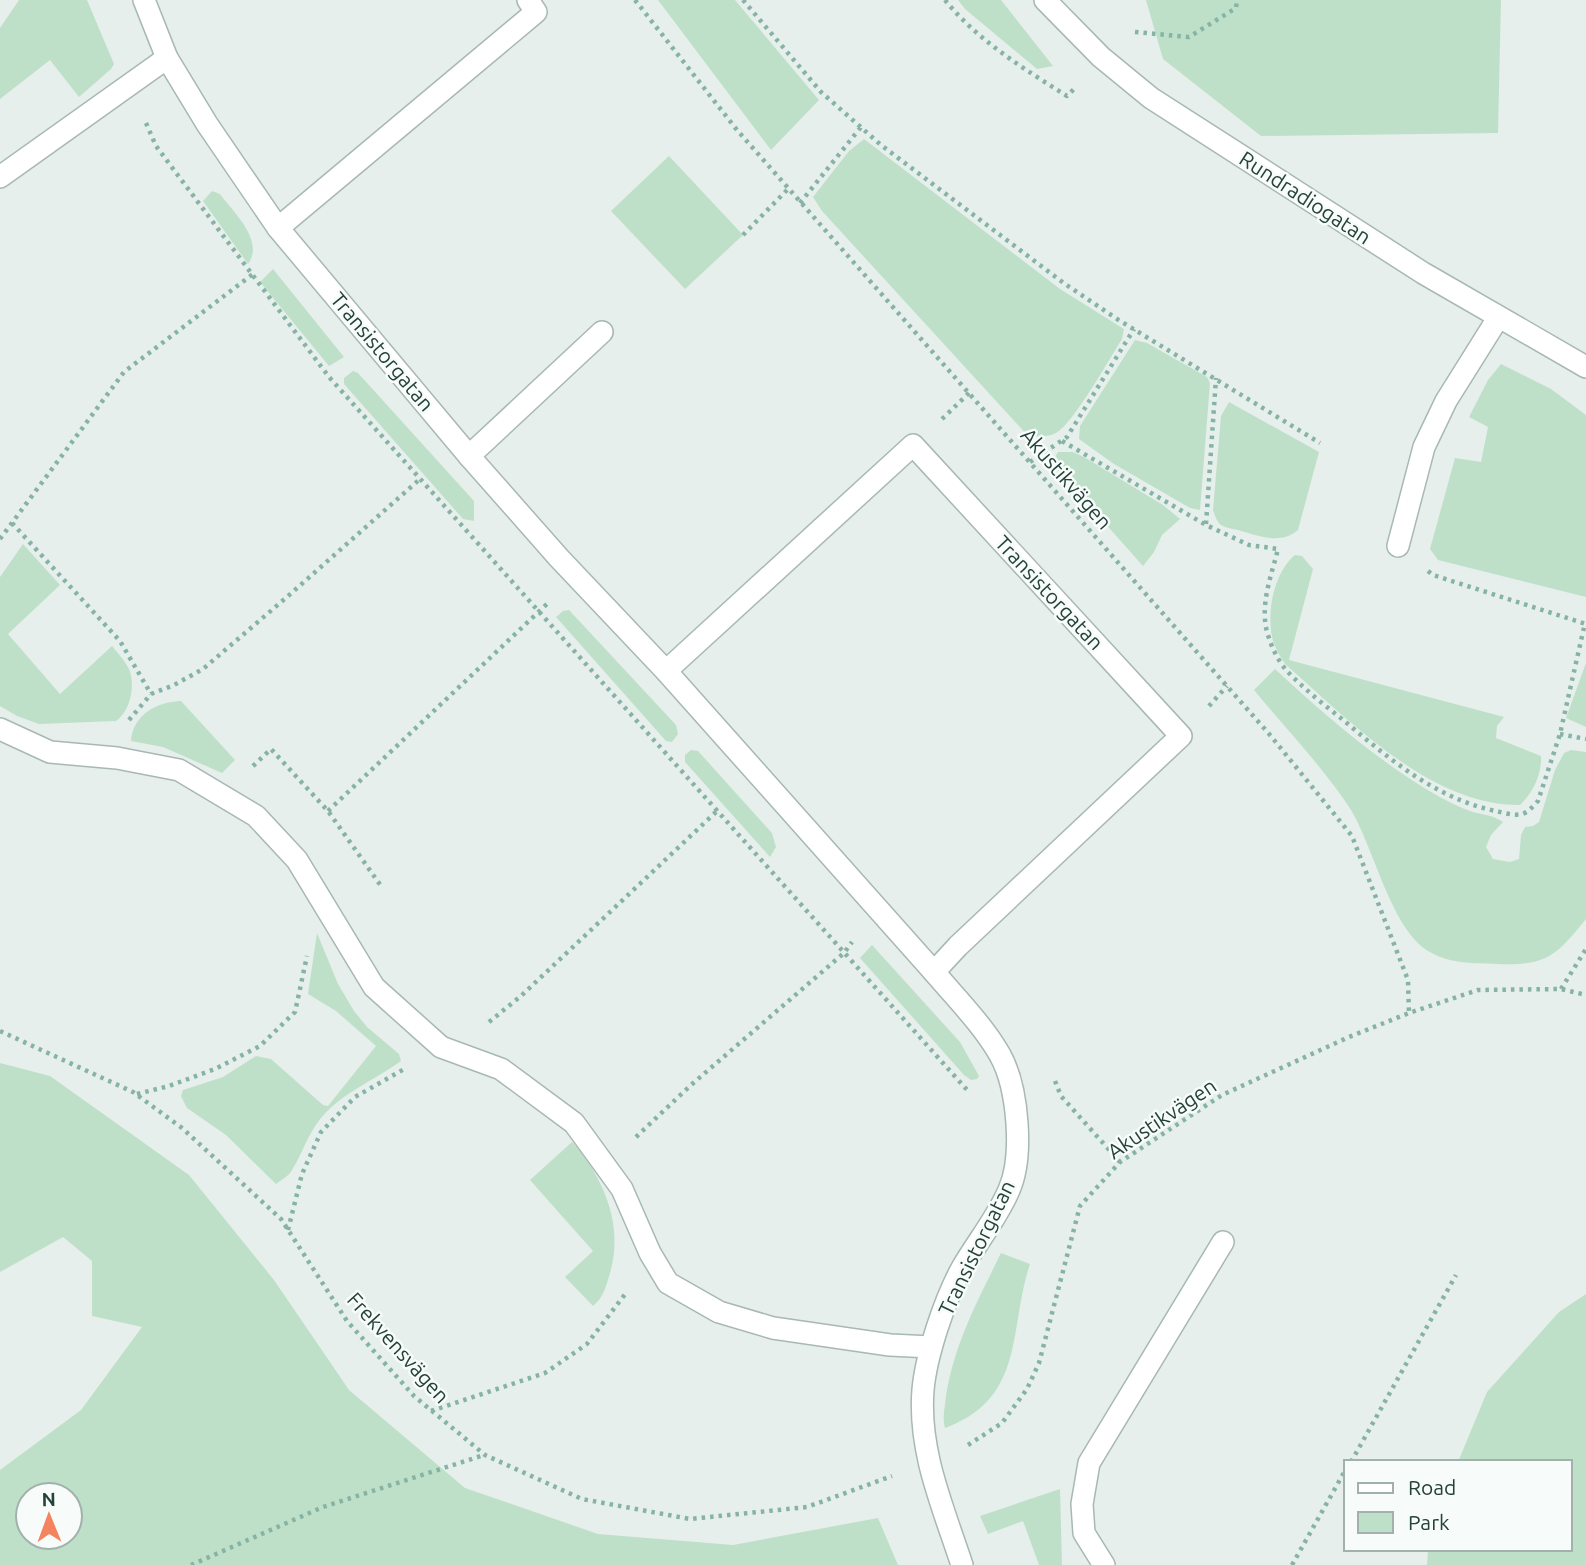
<svg xmlns="http://www.w3.org/2000/svg" width="1586" height="1565" viewBox="0 0 1586 1565" font-family="Ubuntu,sans-serif">
  <style>
    .green { fill: #bfe0c8; fill-rule: evenodd }
    .lines { fill: none; stroke-linecap: round; stroke-linejoin: round }
    .lane-casing { stroke: #a8b8b2; stroke-width: 24 }
    .street-casing { stroke: #a8b8b2; stroke-width: 24 }
    .path { stroke: #86b3a5; stroke-width: 4.5; stroke-dasharray: 3.5 5; stroke-linecap: butt }
    .lane { stroke: #fff; stroke-width: 21 }
    .street { stroke: #fff; stroke-width: 21 }
    .labels { text-anchor: middle; stroke-width: 5; stroke-linejoin: round; paint-order: stroke }
    .street-label { font-size: 21px; fill: #24423a; stroke: #f7fbf9 }
  </style>
  <rect width="100%" height="100%" fill="#e6efeb"/>
  <path class="green" d="M 19,0 L 87,0 L 114,64 L 111,69 L 79,97 L 50,60 L 0,99 L 0,28 Z
    M 658,0 L 735,0 L 819,100 L 771,150 Z
    M 958,0 L 1001,0 L 1053,66 L 1037,69 L 965,9 Z
    M 1146,0 L 1501,0 L 1498,133 L 1261,136 L 1163,59 Z
    M 864,139 L 1060,289 L 1124,329 L 1122,339 C 1110,358 1073,424 1056,433 C 1049,437 1037,436 1029,437 L 822,211 L 813,197 L 849,151 Z
    M 669,156 L 743,235 L 685,289 L 611,211 Z
    M 212,191 L 220,194 C 234,213 265,241 248,264 L 203,201 Z
    M 273,269 L 344,357 L 329,366 L 260,282 Z
    M 1135,340 L 1147,343 L 1207,377 L 1210,383 L 1200,510 L 1190,508 L 1114,464 L 1079,439 L 1080,426 Z
    M 1501,364 L 1551,389 L 1586,415 L 1586,597 L 1438,560 L 1430,549 L 1455,458 L 1481,462 L 1488,427 L 1469,417 L 1488,380 Z
    M 353,371 L 358,373 L 474,501 L 474,521 L 463,519 L 344,384 L 344,378 Z
    M 1229,402 L 1319,452 L 1298,530 C 1281,545 1258,536 1238,530 C 1233,529 1226,528 1221,525 C 1216,521 1215,515 1213,510 L 1221,416 Z
    M 1058,452 L 1073,452 L 1084,457 L 1163,505 L 1180,519 L 1162,535 L 1154,552 L 1143,566 L 1054,466 L 1055,457 Z
    M 23,544 L 60,585 L 8,634 L 60,694 L 112,646 C 118,653 125,661 129,669 C 136,686 130,711 116,721 L 39,724 L 17,716 L 0,706 L 0,577 Z
    M 1295,555 L 1302,556 L 1313,569 L 1289,660 L 1504,717 L 1497,726 L 1496,738 L 1541,756 C 1542,774 1533,793 1520,805 C 1430,806 1348,719 1285,664 C 1281,658 1277,651 1274,644 C 1265,617 1273,573 1295,555 Z
    M 569,610 L 676,725 L 678,734 L 672,742 L 666,741 L 556,617 L 563,611 Z
    M 1586,663 L 1586,727 L 1566,718 Z
    M 1275,669 C 1321,712 1384,766 1438,796 C 1449,802 1461,808 1473,812 C 1484,815 1493,815 1503,822 L 1491,835 L 1486,847 L 1493,859 L 1510,862 L 1519,859 L 1521,835 L 1525,827 L 1533,826 L 1539,822 L 1555,770 L 1564,753 L 1571,750 L 1586,752 L 1586,919 C 1556,956 1547,966 1497,964 C 1474,963 1450,964 1430,952 C 1392,932 1374,848 1351,810 C 1323,767 1287,730 1254,690 Z
    M 181,701 L 235,760 L 222,773 L 163,747 L 131,741 C 133,715 156,702 181,701 Z
    M 691,750 L 698,751 L 772,833 L 776,847 L 770,857 L 685,762 L 685,755 Z
    M 317,933 L 338,984 L 354,1011 L 367,1027 L 399,1054 L 401,1061 C 375,1080 343,1092 321,1118 C 307,1135 303,1153 292,1170 C 289,1176 281,1180 276,1184 L 226,1135 L 187,1108 L 181,1096 L 183,1090 L 223,1077 L 256,1056 L 271,1059 L 323,1105 L 328,1106 L 376,1046 L 336,1011 L 308,994 Z
    M 872,945 L 960,1042 L 979,1076 L 977,1079 L 971,1080 L 964,1075 L 860,958 Z
    M 0,1063 L 50,1076 L 189,1175 L 274,1280 L 349,1390 L 465,1488 L 598,1534 L 733,1545 L 878,1518 L 898,1565 L 0,1565 L 0,1470 L 81,1410 L 142,1327 L 92,1316 L 92,1261 L 63,1237 L 0,1272 ZM 28,1495 L 70,1495 L 70,1537 L 28,1537 Z
    M 572,1142 C 604,1178 624,1225 610,1273 C 606,1286 604,1297 593,1306 L 565,1277 L 593,1251 L 530,1180 Z
    M 1001,1253 L 1030,1264 C 1008,1330 1026,1398 945,1428 C 942,1418 945,1407 946,1396 C 954,1344 978,1300 1001,1253 Z
    M 1586,1294 L 1586,1565 L 1427,1565 L 1428,1549 L 1570,1549 L 1570,1462 L 1458,1462 L 1487,1392 L 1559,1312 Z
    M 1060,1489 L 1062,1565 L 1039,1565 L 1023,1521 L 988,1534 L 980,1516 Z"/>
  <g class="lines">
    <defs>
      <path id="lane" d="M 0,177 L 167,58
        M 278,228 L 536,12 L 528,0
        M 469,456 L 602,332
        M 1398,546 L 1424,447 L 1446,401 L 1498,318
        M 666,671 L 913,445 L 1181,736 L 958,946 L 934,972
        M 0,729 L 50,752 L 117,758 L 179,770 L 256,816 L 297,860 L 374,987 L 441,1047 L 501,1069 L 574,1123 L 622,1189 L 650,1253 L 668,1283 L 719,1312 L 773,1328 L 890,1345 L 931,1347
        M 1104,1565 L 1084,1533 L 1082,1504 L 1089,1463 L 1223,1242"/>
      <path id="street" d="M 144,0 L 167,58 L 207,124 L 278,228 L 469,456 L 559,558 L 666,671 L 934,972 C 956,998 983,1025 1000,1055 C 1018,1087 1024,1156 1009,1190 C 997,1218 977,1242 962,1268 C 945,1299 926,1355 923,1390 C 918,1451 943,1507 962,1565
        M 1045,0 L 1101,57 L 1151,98 L 1423,273 L 1586,367"/>
    </defs>
    <use href="#lane" class="lane-casing"/>
    <use href="#street" class="street-casing"/>
    <path class="path" d="M 635,0 L 737,130 L 1270,735 L 1352,836 L 1408,980 L 1409,1013
      M 743,0 L 821,92 L 881,145 L 1065,284 L 1117,319 L 1320,443
      M 945,0 C 977,40 1024,69 1067,96 L 1075,88
      M 1135,32 L 1189,37 L 1236,8 L 1237,0
      M 146,123 L 156,146 L 329,377 L 968,1091
      M 800,203 L 861,127
      M 743,235 L 788,189
      M 942,419 L 969,393
      M 1062,441 L 1206,525 L 1249,545 L 1278,549 C 1271,577 1258,609 1269,638 C 1272,648 1279,662 1286,670 C 1303,688 1323,704 1342,719 C 1388,758 1436,799 1496,811 C 1504,813 1514,816 1522,814 C 1529,812 1533,806 1538,801 L 1560,734 L 1585,623
      M 1030,462 L 1067,437 L 1134,329
      M 12,523 L 120,641 L 151,694
      M 1206,524 L 1216,378
      M 0,539 L 124,372 L 253,274
      M 1428,571 L 1433,575 L 1586,624
      M 1209,706 L 1227,686
      M 129,720 L 151,694 L 174,685 L 203,669 L 287,597 L 420,479
      M 1560,734 L 1586,739
      M 253,766 L 271,749 L 328,811 L 381,886
      M 328,811 L 548,603
      M 1561,989 L 1586,949
      M 489,1022 L 521,996 L 717,811
      M 0,1031 L 133,1092 L 182,1128 L 281,1219 L 347,1321 L 414,1396 L 485,1455 L 582,1499 L 690,1519 L 807,1507 L 892,1476
      M 1055,1081 L 1061,1096 L 1120,1162
      M 137,1094 L 169,1086 L 215,1069 L 260,1046 L 295,1012 L 307,956
      M 636,1137 L 691,1085 L 844,953 L 852,942
      M 288,1230 L 302,1174 L 321,1132 L 355,1097 L 406,1068
      M 431,1411 L 545,1373 L 587,1344 L 626,1293
      M 968,1445 L 1002,1423 L 1027,1389 L 1039,1363 L 1080,1206 L 1120,1162 L 1222,1095 L 1349,1037 L 1409,1013 L 1478,990 L 1561,989 L 1586,995
      M 1351,1462 L 1456,1275
      M 191,1565 L 323,1507 L 484,1455
      M 1292,1565 L 1346,1469"/>
    <use href="#lane" class="lane"/>
    <use href="#street" class="street"/>
  </g>
  <g class="labels">
    <g class="street-label">
      <text transform="translate(1305 198) rotate(33)" y="7">Rundradiogatan</text>
      <text transform="translate(382 352) rotate(50)" y="7">Transistorgatan</text>
      <text transform="translate(1066 479) rotate(49)" y="7">Akustikvägen</text>
      <text transform="translate(1049 593) rotate(47)" y="7">Transistorgatan</text>
      <text transform="translate(1162 1119) rotate(-34)" y="7">Akustikvägen</text>
      <text transform="translate(977 1248) rotate(-64)" y="7">Transistorgatan</text>
      <text transform="translate(398 1348) rotate(48)" y="7">Frekvensvägen</text>
    </g>
  </g>
  <rect x="1344" y="1460" width="228" height="91" fill="#f7fbf9" stroke="#a3b1ad" stroke-width="2"/>
  <rect x="1358" y="1483" width="35" height="10" fill="#ffffff" stroke="#a3b1ad" stroke-width="2"/>
  <text x="1408" y="1495" font-size="21" fill="#24423a">Road</text>
  <rect x="1358" y="1512" width="35" height="21" fill="#bfe0c8" stroke="#a3b1ad" stroke-width="2"/>
  <text x="1408" y="1530" font-size="21" fill="#24423a">Park</text>
  <g transform="translate(49 1516) rotate(359)"><circle r="33" fill="#f7fbf9" stroke="#a3b1ad" stroke-width="2"/>
  <path d="M0-5L12 26L0 18L-12 26Z" fill="#f4845f"/>
  <text y="-10" font-size="19" font-weight="bold" text-anchor="middle" fill="#24423a">N</text>
  </g>
</svg>
